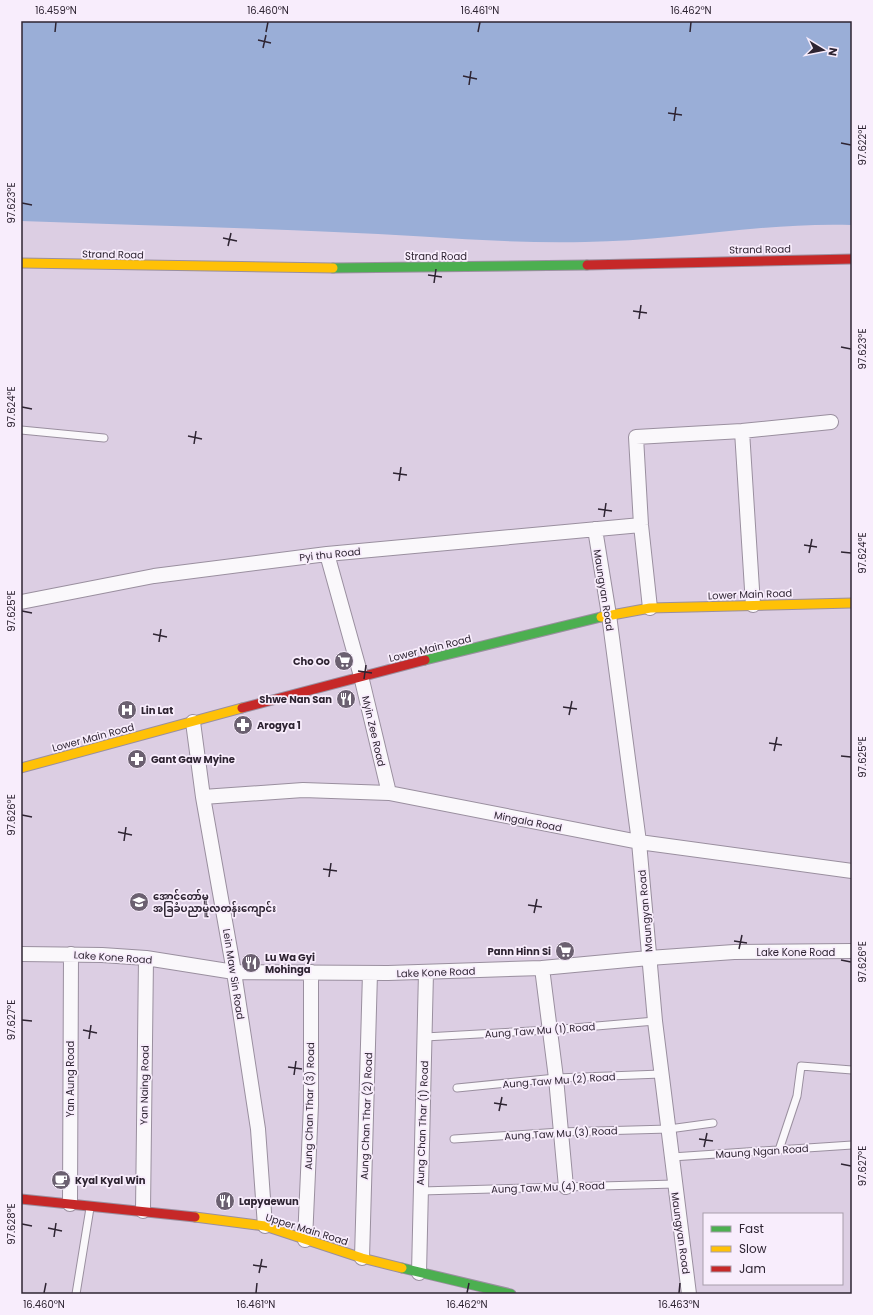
<svg xmlns="http://www.w3.org/2000/svg" width="873" height="1315" viewBox="0 0 873 1315" font-family="Poppins,'Noto Sans Myanmar',sans-serif">
  <style>
    .water { fill: #9aaed7 }
    .lines { fill: none; stroke-linecap: round; stroke-linejoin: round }
    .lane-casing { stroke: #9a8f9f; stroke-width: 9 }
    .street-casing { stroke: #9a8f9f; stroke-width: 16 }
    .fast-casing { stroke: #9a8f9f; stroke-width: 11 }
    .slow-casing { stroke: #9a8f9f; stroke-width: 11 }
    .jam-casing { stroke: #9a8f9f; stroke-width: 11 }
    .lane { stroke: #faf8fb; stroke-width: 7 }
    .street { stroke: #faf8fb; stroke-width: 14 }
    .fast { stroke: #4caf50; stroke-width: 9 }
    .slow { stroke: #ffc107; stroke-width: 9 }
    .jam { stroke: #c62828; stroke-width: 9 }
    .ticks { fill: none; stroke: #2e2432; stroke-width: 1.5 }
    .labels { text-anchor: middle; stroke-width: 3.5; stroke-linejoin: round; paint-order: stroke }
    .street-label { font-size: 10px; fill: #2e2432; stroke: #f8edfc }
    .poi-label { font-size: 10px; font-weight: bold; fill: #2e2432; stroke: #f8edfc; text-anchor: start }
    .neatline { fill: none; stroke: #2e2432; stroke-width: 1.5 }
    .ticks-label { font-size: 10px; text-anchor: middle; fill: #2e2432 }
  </style>
  <rect width="100%" height="100%" fill="#dccee3"/>
  <path class="water" d="M 21,21 L 852,21 L 852,225 C 763,222 674,241 585,242 C 502,244 418,235 334,232 C 230,227 125,225 21,221 Z"/>
  <g class="lines">
    <defs>
      <path id="lane" d="M 21,430 L 104,438
        M 425,1037 L 550,1030 L 655,1021
        M 457,1088 L 556,1078 L 661,1074
        M 454,1139 L 560,1132 L 669,1129 L 713,1123
        M 779,1150 L 797,1096 L 801,1066 L 852,1070
        M 672,1157 L 852,1145
        M 421,1191 L 675,1184
        M 76,1294 L 90,1208"/>
      <path id="street" d="M 742,431 L 753,605
        M 595,529 L 609,615 L 639,842 L 655,1021 L 689,1294
        M 327,554 L 361,676 L 389,793
        M 21,602 L 154,576 L 327,554 L 641,525
        M 650,608 L 641,525 L 636,437 L 742,431 L 831,422
        M 193,722 L 203,797 L 234,972 L 258,1129 L 265,1226
        M 203,797 L 303,790 L 389,793 L 639,842 L 852,871
        M 21,954 L 102,955 L 146,958 L 234,972 L 388,973 L 542,968 L 649,958 L 734,952 L 852,951
        M 542,968 L 556,1078 L 566,1187
        M 70,1204 L 71,954
        M 143,1211 L 146,958
        M 305,1240 L 311,1105 L 311,972
        M 362,1258 L 370,973
        M 419,1273 L 426,972"/>
      <path id="fast" d="M 333,268 L 587,265
        M 425,660 L 601,617
        M 402,1268 L 511,1294"/>
      <path id="slow" d="M 21,263 L 333,268
        M 601,617 L 650,608 L 852,603
        M 21,768 L 242,708
        M 195,1217 L 265,1226 L 362,1258 L 402,1268"/>
      <path id="jam" d="M 587,265 L 852,259
        M 242,708 L 425,660
        M 21,1199 L 195,1217"/>
    </defs>
    <use href="#lane" class="lane-casing"/>
    <use href="#street" class="street-casing"/>
    <use href="#fast" class="fast-casing"/>
    <use href="#slow" class="slow-casing"/>
    <use href="#jam" class="jam-casing"/>
    <use href="#lane" class="lane"/>
    <use href="#street" class="street"/>
    <use href="#fast" class="fast"/>
    <use href="#slow" class="slow"/>
    <use href="#jam" class="jam"/>
  </g>
  <path class="ticks" d="M 55,32 L 56,22M 266,32 L 268,22M 478,32 L 480,22M 690,32 L 691,22M 258,40 L 271,43M 263,48 L 266,35M 463,76 L 477,79M 469,85 L 471,71M 668,113 L 682,115M 674,121 L 676,107M 841,143 L 851,145M 22,203 L 32,205M 223,238 L 237,241M 228,246 L 231,233M 428,275 L 442,277M 434,283 L 436,269M 633,311 L 647,313M 639,319 L 641,305M 841,347 L 851,349M 22,407 L 32,409M 188,436 L 202,439M 194,444 L 196,431M 393,473 L 407,475M 399,481 L 401,467M 598,509 L 612,511M 604,517 L 606,503M 804,545 L 817,547M 841,552 L 851,553M 809,553 L 812,539M 22,611 L 32,613M 153,634 L 167,637M 159,642 L 161,629M 358,671 L 372,673M 364,679 L 366,665M 563,707 L 577,709M 569,715 L 572,701M 769,743 L 782,745M 774,751 L 777,737M 841,756 L 851,757M 22,815 L 32,817M 118,832 L 132,835M 124,841 L 126,827M 323,869 L 337,871M 329,877 L 331,863M 528,905 L 542,907M 534,913 L 537,899M 734,941 L 747,943M 739,949 L 742,935M 841,960 L 851,962M 22,1020 L 32,1021M 83,1030 L 97,1033M 89,1039 L 91,1025M 288,1067 L 302,1069M 294,1075 L 296,1061M 494,1103 L 507,1105M 499,1111 L 502,1097M 699,1139 L 713,1141M 704,1147 L 707,1133M 841,1164 L 851,1166M 22,1224 L 32,1226M 48,1228 L 62,1231M 54,1237 L 56,1223M 253,1265 L 267,1267M 259,1273 L 262,1259M 44,1293 L 46,1283M 256,1293 L 257,1283M 467,1293 L 469,1283M 679,1293 L 680,1283"/>
  <defs>
    <symbol id="supermarket-disc" viewBox="-11 -11 22 22"><circle r="9.5" fill="#6b6070" stroke="#f8edfc"/><path d="M-6-5.5h2.5l.6 2H6L4.5 2H-2.5L-4.4-4H-6ZM-1.5 3.2a1.3 1.3 0 1 0 .1 0ZM3 3.2a1.3 1.3 0 1 0 .1 0Z" fill="#fff"/></symbol>
    <symbol id="restaurant-disc" viewBox="-11 -11 22 22"><circle r="9.5" fill="#6b6070" stroke="#f8edfc"/><path d="M-5-6h1v4h1v-4h1v4h1v-4h1v5L-1.5 .5V6h-2V.5L-5-1ZM5-6V6H3V1.5H1.5Q1.5-4 5-6Z" fill="#fff"/></symbol>
    <symbol id="hospital-disc" viewBox="-11 -11 22 22"><circle r="9.5" fill="#6b6070" stroke="#f8edfc"/><path d="M-5-5h3v3.5h4V-5h3V5h-3V1.5h-4V5h-3Z" fill="#fff"/></symbol>
    <symbol id="pharmacy-disc" viewBox="-11 -11 22 22"><circle r="9.5" fill="#6b6070" stroke="#f8edfc"/><path d="M-2-6h4v4h4v4h-4v4h-4v-4h-4v-4h4Z" fill="#fff"/></symbol>
    <symbol id="school-disc" viewBox="-11 -11 22 22"><circle r="9.5" fill="#6b6070" stroke="#f8edfc"/><path d="M0-5L7-2L0 1L-7-2ZM-4 1L0 2.5L4 1V4Q0 6-4 4Z" fill="#fff"/></symbol>
    <symbol id="cafe-disc" viewBox="-11 -11 22 22"><circle r="9.5" fill="#6b6070" stroke="#f8edfc"/><path d="M-5.5-4.5H6V0H3Q3 3.5 0 3.5H-2.5Q-5.5 3.5-5.5 0ZM3-3.2v2h1.7v-2ZM-6 4.5H4V6H-6Z" fill="#fff"/></symbol>
  </defs>
  <g fill-rule="evenodd">
    <use href="#supermarket-disc" x="333" y="650" width="22" height="22"/>
    <use href="#restaurant-disc" x="335" y="688" width="22" height="22"/>
    <use href="#hospital-disc" x="116" y="699" width="22" height="22"/>
    <use href="#pharmacy-disc" x="232" y="714" width="22" height="22"/>
    <use href="#pharmacy-disc" x="126" y="748" width="22" height="22"/>
    <use href="#school-disc" x="128" y="891" width="22" height="22"/>
    <use href="#supermarket-disc" x="554" y="940" width="22" height="22"/>
    <use href="#restaurant-disc" x="240" y="952" width="22" height="22"/>
    <use href="#cafe-disc" x="50" y="1169" width="22" height="22"/>
    <use href="#restaurant-disc" x="214" y="1190" width="22" height="22"/>
  </g>
  <g class="labels">
    <g class="street-label">
      <text transform="translate(760 249) rotate(-1)" y="4">Strand Road</text>
      <text transform="translate(113 254) rotate(1)" y="4">Strand Road</text>
      <text x="436" y="260">Strand Road</text>
      <text transform="translate(330 554) rotate(-6)" y="4">Pyi thu Road</text>
      <text transform="translate(604 590) rotate(81)" y="4">Maungyan Road</text>
      <text transform="translate(750 594) rotate(-2)" y="4">Lower Main Road</text>
      <text transform="translate(430 648) rotate(-14)" y="4">Lower Main Road</text>
      <text transform="translate(374 731) rotate(77)" y="4">Myin Zee Road</text>
      <text transform="translate(93 737) rotate(-15)" y="4">Lower Main Road</text>
      <text transform="translate(528 821) rotate(11)" y="4">Mingala Road</text>
      <text transform="translate(645 911) rotate(-95)" y="4">Maungyan Road</text>
      <text x="796" y="956">Lake Kone Road</text>
      <text transform="translate(113 957) rotate(4)" y="4">Lake Kone Road</text>
      <text transform="translate(436 972) rotate(-2)" y="4">Lake Kone Road</text>
      <text transform="translate(234 974) rotate(81)" y="4">Lein Maw Sin Road</text>
      <text transform="translate(540 1030) rotate(-4)" y="4">Aung Taw Mu (1) Road</text>
      <text transform="translate(70 1079) rotate(-90)" y="4">Yan Aung Road</text>
      <text transform="translate(559 1080) rotate(-4)" y="4">Aung Taw Mu (2) Road</text>
      <text transform="translate(144 1085) rotate(-89)" y="4">Yan Naing Road</text>
      <text transform="translate(309 1106) rotate(-89)" y="4">Aung Chan Thar (3) Road</text>
      <text transform="translate(366 1116) rotate(-88)" y="4">Aung Chan Thar (2) Road</text>
      <text transform="translate(422 1123) rotate(-88)" y="4">Aung Chan Thar (1) Road</text>
      <text transform="translate(561 1133) rotate(-3)" y="4">Aung Taw Mu (3) Road</text>
      <text transform="translate(762 1151) rotate(-4)" y="4">Maung Ngan Road</text>
      <text transform="translate(548 1187) rotate(-2)" y="4">Aung Taw Mu (4) Road</text>
      <text transform="translate(307 1229) rotate(17)" y="4">Upper Main Road</text>
      <text transform="translate(681 1233) rotate(82)" y="4">Maungyan Road</text>
    </g>
    <g class="poi-label">
      <text x="330" y="665" text-anchor="end">Cho Oo</text>
      <text x="332" y="703" text-anchor="end">Shwe Nan San</text>
      <text x="141" y="714">Lin Lat</text>
      <text x="257" y="729">Arogya 1</text>
      <text x="151" y="763">Gant Gaw Myine</text>
      <text x="153" y="900">အောင်တော်မူ<tspan x="153" dy="12">အခြခံပညာမူလတန်းကျောင်း</tspan></text>
      <text x="551" y="955" text-anchor="end">Pann Hinn Si</text>
      <text x="265" y="961">Lu Wa Gyi<tspan x="265" dy="12">Mohinga</tspan></text>
      <text x="75" y="1184">Kyal Kyal Win</text>
      <text x="239" y="1205">Lapyaewun</text>
    </g>
  </g>
  <rect width="873" height="1315" fill="none" stroke="#f8edfc" stroke-width="44"/>
  <rect x="703" y="1213" width="140" height="72" fill="#f8edfc" stroke="#a79dab"/>
  <rect x="711" y="1226" width="20" height="6" fill="#4caf50" stroke="#a79dab"/>
  <text x="739" y="1233" font-size="12" fill="#2e2432">Fast</text>
  <rect x="711" y="1246" width="20" height="6" fill="#ffc107" stroke="#a79dab"/>
  <text x="739" y="1253" font-size="12" fill="#2e2432">Slow</text>
  <rect x="711" y="1266" width="20" height="6" fill="#c62828" stroke="#a79dab"/>
  <text x="739" y="1273" font-size="12" fill="#2e2432">Jam</text>
  <g transform="translate(823 50) rotate(100)" stroke="#f8edfc" stroke-width="3" paint-order="stroke">
  <path d="M0-3L7 15L0 10L-7 15Z" fill="#2e2432"/>
  <text y="-6" font-size="11" font-weight="bold" text-anchor="middle" fill="#2e2432">N</text>
  </g>
  <rect x="22" y="22" width="829" height="1271" class="neatline"/>
  <g class="ticks-label">
    <text x="56" y="14">16.459°N</text>
    <text x="268" y="14">16.460°N</text>
    <text x="480" y="14">16.461°N</text>
    <text x="691" y="14">16.462°N</text>
    <text transform="translate(862 145) rotate(-90)" y="4">97.622°E</text>
    <text transform="translate(11 203) rotate(-90)" y="4">97.623°E</text>
    <text transform="translate(862 349) rotate(-90)" y="4">97.623°E</text>
    <text transform="translate(11 407) rotate(-90)" y="4">97.624°E</text>
    <text transform="translate(862 553) rotate(-90)" y="4">97.624°E</text>
    <text transform="translate(11 611) rotate(-90)" y="4">97.625°E</text>
    <text transform="translate(862 757) rotate(-90)" y="4">97.625°E</text>
    <text transform="translate(11 815) rotate(-90)" y="4">97.626°E</text>
    <text transform="translate(862 962) rotate(-90)" y="4">97.626°E</text>
    <text transform="translate(11 1020) rotate(-90)" y="4">97.627°E</text>
    <text transform="translate(862 1166) rotate(-90)" y="4">97.627°E</text>
    <text transform="translate(11 1224) rotate(-90)" y="4">97.628°E</text>
    <text x="44" y="1308">16.460°N</text>
    <text x="256" y="1308">16.461°N</text>
    <text x="467" y="1308">16.462°N</text>
    <text x="679" y="1308">16.463°N</text>
  </g>
</svg>
